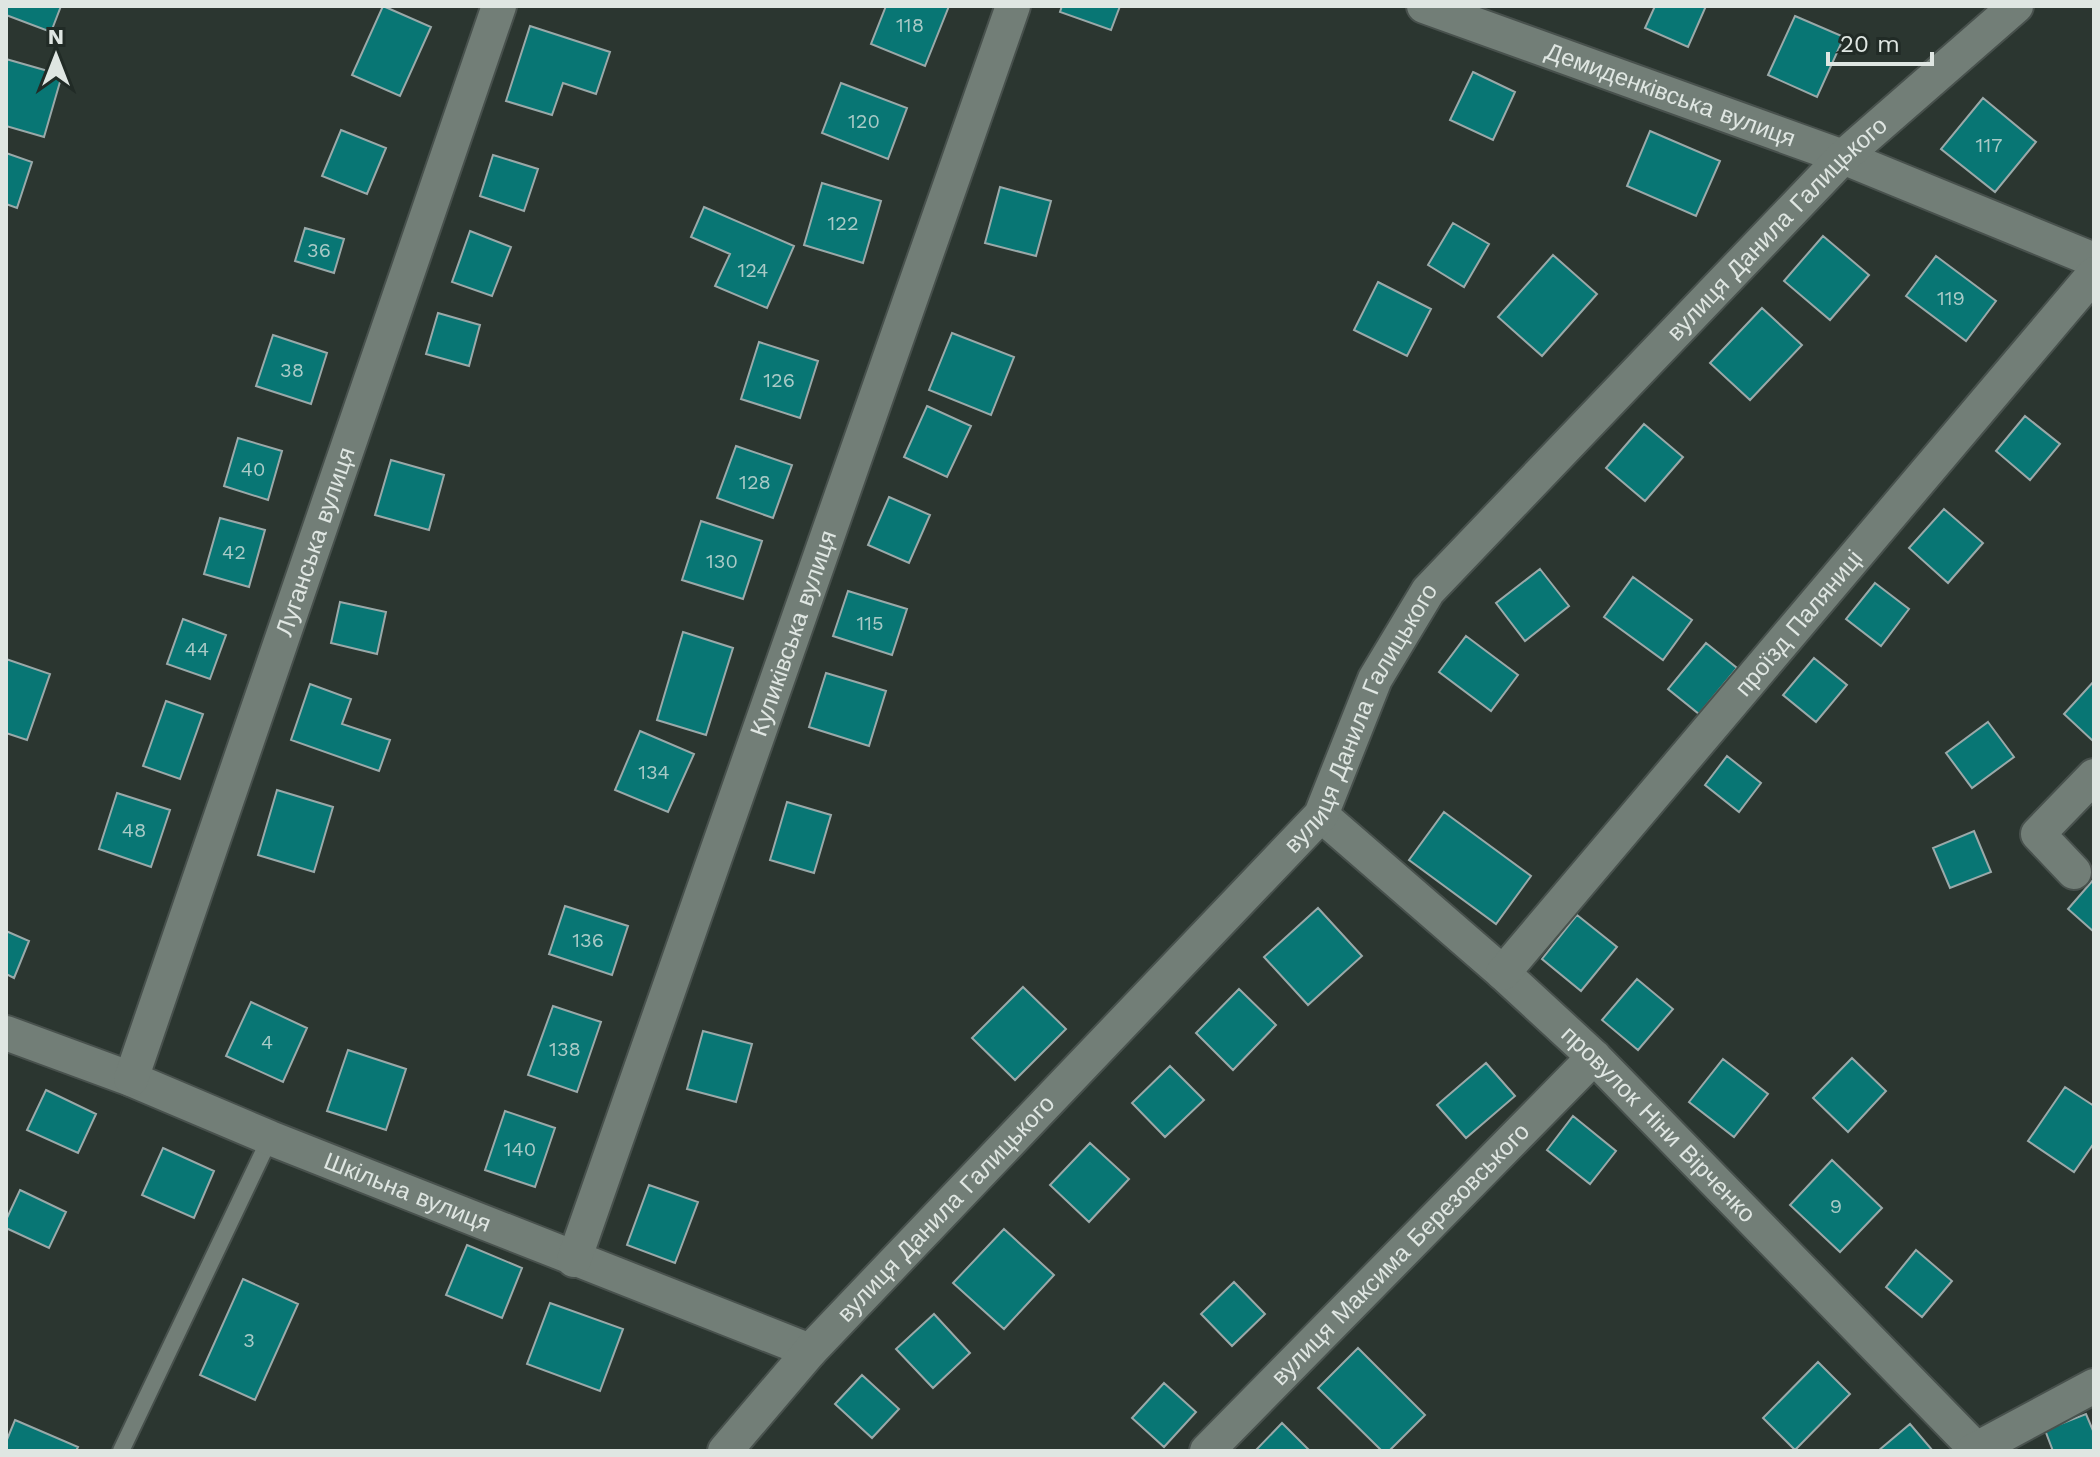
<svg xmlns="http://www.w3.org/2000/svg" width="2100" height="1457" viewBox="0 0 2100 1457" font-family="'Work Sans',sans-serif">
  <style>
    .building { fill: #087674; stroke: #9aa9a9; stroke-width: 2 }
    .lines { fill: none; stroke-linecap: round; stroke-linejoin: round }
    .lane-casing { stroke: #48514d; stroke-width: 20 }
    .street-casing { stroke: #48514d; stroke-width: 38 }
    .lane { stroke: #727e77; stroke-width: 16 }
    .street { stroke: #727e77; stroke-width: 34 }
    .labels { text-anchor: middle; stroke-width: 8; stroke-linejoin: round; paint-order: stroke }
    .number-label { font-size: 20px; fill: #a9cac6 }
    .street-label { font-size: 24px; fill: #dfe6e2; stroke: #212b26 }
  </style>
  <rect width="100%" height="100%" fill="#2b3630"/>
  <path class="building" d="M 6,6 L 61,6 L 51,32 L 6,15 Z
    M 383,6 L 431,27 L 400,96 L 352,75 Z
    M 886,6 L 949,6 L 925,66 L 871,44 Z
    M 1062,6 L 1120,6 L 1111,30 L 1060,12 Z
    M 1655,6 L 1706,6 L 1688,47 L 1645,28 Z
    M 1795,16 L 1844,37 L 1817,97 L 1768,75 Z
    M 530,26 L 610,52 L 596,94 L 563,83 L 552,115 L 506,101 Z
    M 6,59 L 62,75 L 44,137 L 6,126 Z
    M 1473,72 L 1515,92 L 1493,140 L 1450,120 Z
    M 841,83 L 907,108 L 888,159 L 822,133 Z
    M 1983,98 L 2036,142 L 1995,192 L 1941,149 Z
    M 341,130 L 386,148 L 367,194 L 322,176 Z
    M 1650,131 L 1720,161 L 1696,216 L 1627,186 Z
    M 6,153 L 32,162 L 17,208 L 6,204 Z
    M 493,155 L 538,169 L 524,211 L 480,196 Z
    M 822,183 L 881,201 L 863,263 L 804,245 Z
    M 1000,187 L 1051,201 L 1036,256 L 985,243 Z
    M 704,207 L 794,246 L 767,308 L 715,286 L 730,254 L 691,237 Z
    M 1453,223 L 1489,244 L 1464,287 L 1428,265 Z
    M 305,228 L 344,239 L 334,273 L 295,261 Z
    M 470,231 L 511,247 L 492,296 L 452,282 Z
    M 1823,236 L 1869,275 L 1830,320 L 1784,281 Z
    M 1553,255 L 1597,294 L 1542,356 L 1498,317 Z
    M 1936,256 L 1996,301 L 1966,341 L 1906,296 Z
    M 1378,282 L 1431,309 L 1407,356 L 1354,330 Z
    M 1762,308 L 1802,345 L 1750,400 L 1710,363 Z
    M 438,313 L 480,325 L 469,366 L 426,354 Z
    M 952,333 L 1014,357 L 991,415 L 929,390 Z
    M 273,335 L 327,353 L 311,404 L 256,386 Z
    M 759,342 L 818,361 L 800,418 L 741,399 Z
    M 927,406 L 971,426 L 947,477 L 904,457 Z
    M 2025,416 L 2060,444 L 2030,480 L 1996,451 Z
    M 1644,424 L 1683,457 L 1645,501 L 1606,468 Z
    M 238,438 L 282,451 L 268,500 L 224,486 Z
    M 736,446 L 792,465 L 773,518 L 717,498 Z
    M 391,460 L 444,475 L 429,530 L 375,515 Z
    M 889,497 L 930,515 L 909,563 L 868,545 Z
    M 1944,509 L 1983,543 L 1948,583 L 1909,548 Z
    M 220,518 L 265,530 L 249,587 L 204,574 Z
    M 701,521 L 762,541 L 743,599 L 682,580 Z
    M 1540,569 L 1569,606 L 1525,641 L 1496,603 Z
    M 1633,577 L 1692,620 L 1663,660 L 1604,617 Z
    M 1875,583 L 1909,609 L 1881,646 L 1846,619 Z
    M 848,591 L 907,609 L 892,655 L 833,636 Z
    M 340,602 L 386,612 L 377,654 L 331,643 Z
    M 183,619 L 226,635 L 210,679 L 167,664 Z
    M 683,632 L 733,648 L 706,735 L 657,720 Z
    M 1466,636 L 1518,675 L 1491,711 L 1439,672 Z
    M 1706,643 L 1737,668 L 1699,714 L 1668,689 Z
    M 1814,658 L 1847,685 L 1816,722 L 1783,695 Z
    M 6,659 L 50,674 L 27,740 L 6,733 Z
    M 826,673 L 886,691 L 869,746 L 809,727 Z
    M 2094,681 L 2094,742 L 2064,714 Z
    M 310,684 L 351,699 L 342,724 L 390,740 L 379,771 L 291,740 Z
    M 166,701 L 203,714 L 180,779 L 143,766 Z
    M 1988,722 L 2014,757 L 1972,788 L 1946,753 Z
    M 640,731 L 694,754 L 668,812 L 615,790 Z
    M 1727,756 L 1761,783 L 1739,812 L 1705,785 Z
    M 277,790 L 333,807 L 314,872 L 258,855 Z
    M 117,793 L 170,810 L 151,867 L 99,849 Z
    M 787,802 L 831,815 L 814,873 L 770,860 Z
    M 1444,812 L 1531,876 L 1496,924 L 1409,860 Z
    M 1974,831 L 1991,872 L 1950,888 L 1933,848 Z
    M 2094,879 L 2094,932 L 2068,909 Z
    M 565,906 L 628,926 L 612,975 L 549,954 Z
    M 1318,908 L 1362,956 L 1308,1005 L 1264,957 Z
    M 1577,915 L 1617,947 L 1581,991 L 1542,959 Z
    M 6,931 L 29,941 L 14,978 L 6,974 Z
    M 1637,979 L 1673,1009 L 1638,1050 L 1602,1020 Z
    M 1023,987 L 1066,1029 L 1015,1080 L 972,1038 Z
    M 1239,989 L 1276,1025 L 1233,1070 L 1196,1033 Z
    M 251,1002 L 307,1028 L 283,1082 L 226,1056 Z
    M 553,1006 L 601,1022 L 577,1092 L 528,1075 Z
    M 703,1031 L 752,1044 L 736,1102 L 687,1089 Z
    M 348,1050 L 406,1069 L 386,1130 L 327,1111 Z
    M 1852,1058 L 1886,1091 L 1848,1132 L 1813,1098 Z
    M 1723,1059 L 1768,1094 L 1734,1137 L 1689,1102 Z
    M 1486,1063 L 1515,1096 L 1466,1138 L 1437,1105 Z
    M 1170,1066 L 1204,1100 L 1165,1137 L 1132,1103 Z
    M 2065,1087 L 2094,1106 L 2094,1143 L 2074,1172 L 2028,1141 Z
    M 46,1090 L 96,1114 L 78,1153 L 27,1130 Z
    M 505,1111 L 555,1128 L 535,1187 L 485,1170 Z
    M 1573,1116 L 1616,1151 L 1590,1184 L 1547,1150 Z
    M 1090,1143 L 1129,1179 L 1089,1222 L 1050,1185 Z
    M 163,1148 L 214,1171 L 194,1218 L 142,1195 Z
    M 1832,1160 L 1882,1208 L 1840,1252 L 1790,1205 Z
    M 649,1185 L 698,1202 L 675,1263 L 627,1245 Z
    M 20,1190 L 66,1212 L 49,1248 L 6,1228 L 6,1220 Z
    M 1004,1229 L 1054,1275 L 1004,1329 L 953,1283 Z
    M 467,1245 L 522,1268 L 502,1318 L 446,1295 Z
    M 1916,1250 L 1952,1281 L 1922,1317 L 1886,1287 Z
    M 243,1279 L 298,1304 L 255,1400 L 200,1375 Z
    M 1234,1282 L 1265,1314 L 1232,1346 L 1201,1314 Z
    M 550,1303 L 623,1329 L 600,1391 L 527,1364 Z
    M 934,1314 L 970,1353 L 933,1388 L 896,1349 Z
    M 1358,1348 L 1425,1415 L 1389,1451 L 1382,1451 L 1318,1388 Z
    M 1818,1362 L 1850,1394 L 1795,1450 L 1763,1418 Z
    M 862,1375 L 899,1409 L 872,1438 L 835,1404 Z
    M 1164,1383 L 1196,1412 L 1164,1447 L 1132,1418 Z
    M 2086,1414 L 2094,1433 L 2094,1450 L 2053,1451 L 2045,1430 Z
    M 15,1420 L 78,1447 L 76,1451 L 6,1451 L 6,1442 Z
    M 1282,1423 L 1310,1451 L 1255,1451 Z
    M 1910,1424 L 1933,1451 L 1878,1451 Z"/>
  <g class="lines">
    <defs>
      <path id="lane" d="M 121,1451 L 270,1138"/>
      <g id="street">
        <path id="s1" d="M 1424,6 L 1843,157 L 2094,260"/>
        <path id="s2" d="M 1321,815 L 1503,973 L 1594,1057 L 1978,1451"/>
        <path d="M 2074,872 L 2038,834 L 2094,776"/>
        <path id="s3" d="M 1503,973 L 2094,274"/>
        <path id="s4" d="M 6,1033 L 131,1079 L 270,1138 L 810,1351"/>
        <path id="s5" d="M 131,1079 L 499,6"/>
        <path id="s6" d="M 574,1260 L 1013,6"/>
        <path id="s7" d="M 725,1451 L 810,1351 L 1321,815 L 1375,679 L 1428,591 L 1843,157 L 2016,6"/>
        <path id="s8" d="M 1207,1451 L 1594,1057"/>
        <path d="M 1973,1451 L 2094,1386"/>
      </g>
    </defs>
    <use href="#lane" class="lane-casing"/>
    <use href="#street" class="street-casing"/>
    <use href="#lane" class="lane"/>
    <use href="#street" class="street"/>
  </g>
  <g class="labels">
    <g class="number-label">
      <text x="910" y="32">118</text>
      <text x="864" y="128">120</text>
      <text x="1989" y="152">117</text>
      <text x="843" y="230">122</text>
      <text x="319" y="257">36</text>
      <text x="753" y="277">124</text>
      <text x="1951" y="305">119</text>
      <text x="292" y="377">38</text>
      <text x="779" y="387">126</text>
      <text x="253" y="476">40</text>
      <text x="755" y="489">128</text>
      <text x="234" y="559">42</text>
      <text x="722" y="568">130</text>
      <text x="870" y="630">115</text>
      <text x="197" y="656">44</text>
      <text x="654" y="779">134</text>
      <text x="134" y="837">48</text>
      <text x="588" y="947">136</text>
      <text x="267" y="1049">4</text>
      <text x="565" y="1056">138</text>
      <text x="520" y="1156">140</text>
      <text x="1836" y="1213">9</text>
      <text x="249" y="1347">3</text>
    </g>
    <g class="street-label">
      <text dy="8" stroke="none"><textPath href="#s1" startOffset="262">Демиденківська вулиця</textPath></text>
      <text dy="8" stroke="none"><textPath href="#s7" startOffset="1624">вулиця Данила Галицького</textPath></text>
      <text dy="8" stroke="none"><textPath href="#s5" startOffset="568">Луганська вулиця</textPath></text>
      <text dy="8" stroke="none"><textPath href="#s3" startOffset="458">проїзд Паляниці</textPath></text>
      <text dy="8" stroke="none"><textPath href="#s6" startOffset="664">Куликівська вулиця</textPath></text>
      <text dy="8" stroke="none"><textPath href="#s7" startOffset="976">вулиця Данила Галицького</textPath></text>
      <text dy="8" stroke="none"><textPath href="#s2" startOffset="458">провулок Ніни Вірченко</textPath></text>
      <text dy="8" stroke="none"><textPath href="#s4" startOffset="432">Шкільна вулиця</textPath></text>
      <text dy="8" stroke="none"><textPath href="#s7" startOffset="328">вулиця Данила Галицького</textPath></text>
      <text dy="8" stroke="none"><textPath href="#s8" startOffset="276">вулиця Максима Березовського</textPath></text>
    </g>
  </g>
  <rect width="2100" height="1457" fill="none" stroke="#dfe6e2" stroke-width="16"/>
  <g transform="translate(56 56)" stroke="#212b26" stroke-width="6" paint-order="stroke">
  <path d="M0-6L14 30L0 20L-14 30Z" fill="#dfe6e2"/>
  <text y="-12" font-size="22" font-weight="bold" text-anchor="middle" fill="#dfe6e2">N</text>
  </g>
  <path d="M1828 52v12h104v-12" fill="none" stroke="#dfe6e2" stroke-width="4"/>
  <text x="1840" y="52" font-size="24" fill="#dfe6e2" stroke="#212b26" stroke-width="6" paint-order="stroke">20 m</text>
</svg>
